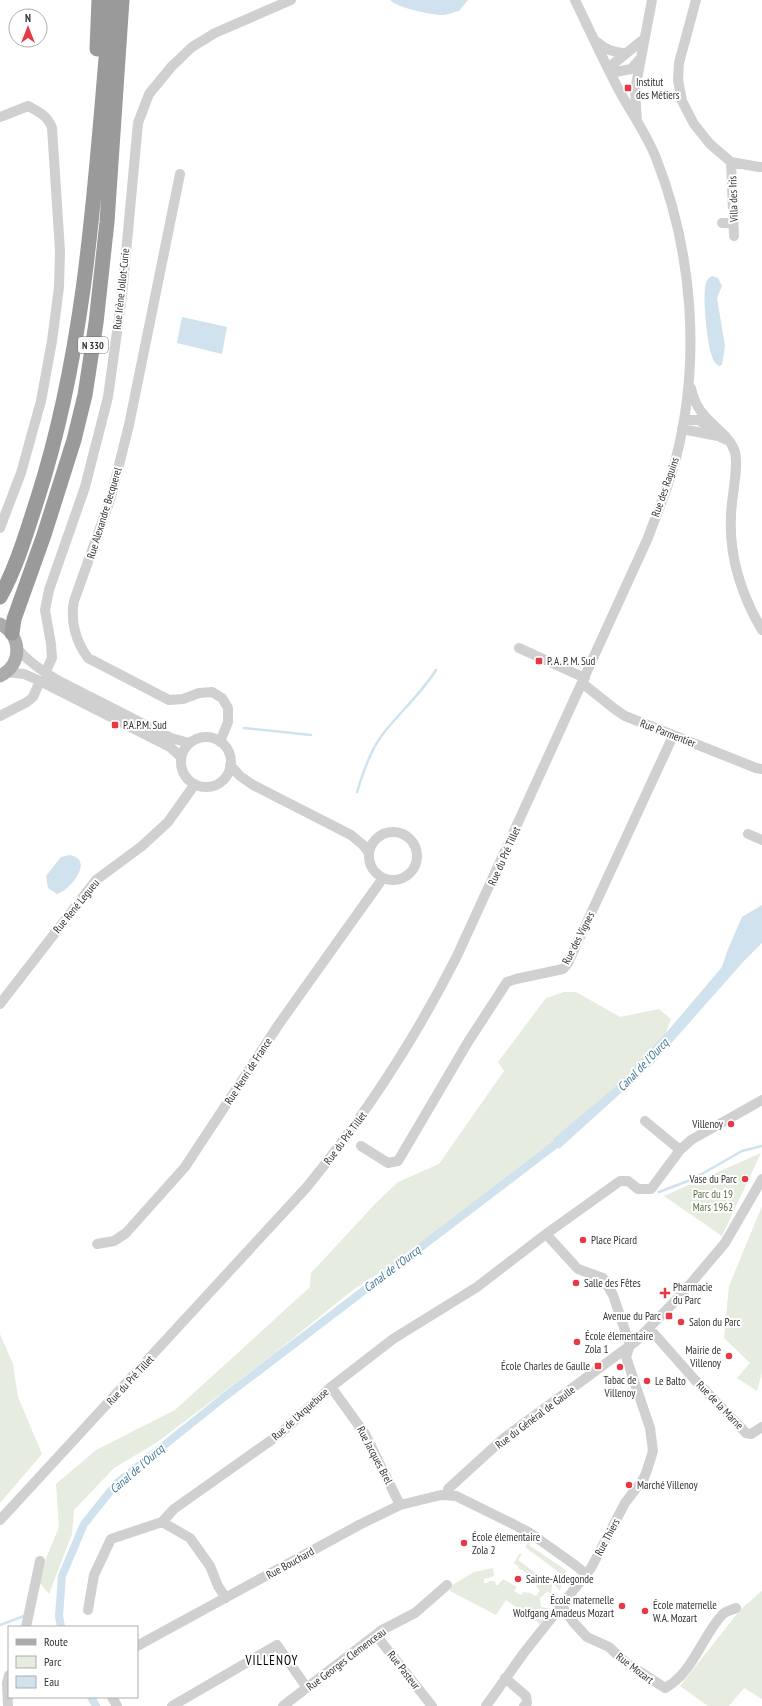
<svg xmlns="http://www.w3.org/2000/svg" width="762" height="1706" viewBox="0 0 762 1706" font-family="'PT Sans Narrow',sans-serif">
  <style>
    .green { fill: #e6ecdf }
    .water { fill: #cfe2ee }
    .lines { fill: none; stroke-linecap: round; stroke-linejoin: round }
    .stream { stroke: #cfe2ee; stroke-width: 2.5 }
    .canal { stroke: #cfe2ee; stroke-width: 8 }
    .minor { stroke: #d0d0d0; stroke-width: 10 }
    .major { stroke: #ababab; stroke-width: 13 }
    .highway { stroke: #9a9a9a; stroke-width: 15 }
    .poi-dot { fill: #e63946; stroke: #fff; stroke-width: 1.5 }
    .labels { text-anchor: middle; stroke-width: 4; stroke-linejoin: round; paint-order: stroke }
    .shield { fill: #fff; stroke: #707070; stroke-width: 1 }
    .shield-label { font-size: 10px; font-weight: bold; fill: #333 }
    .poi-label { font-size: 11px; fill: #333; stroke: #fff; text-anchor: start }
    .street-label { font-size: 11px; fill: #333; stroke: #fff }
    .park-label { font-size: 11px; fill: #56703f; stroke: #fff }
    .water-label { font-size: 12px; font-style: italic; fill: #3f7597; stroke: #fff }
    .quarter-label { font-size: 13px; letter-spacing: 1px; fill: #000; stroke: #fff }
  </style>
  <rect width="100%" height="100%" fill="#fff"/>
  <path class="green" d="M 564,992 L 576,992 L 620,1017 L 659,1009 L 671,1019 L 662,1043 L 582,1119 L 466,1217 L 354,1289 L 270,1357 L 156,1443 L 114,1468 L 74,1510 L 72,1534 L 49,1594 L 40,1583 L 45,1561 L 59,1527 L 56,1484 L 96,1450 L 175,1410 L 310,1287 L 311,1273 L 376,1203 L 398,1182 L 439,1164 L 504,1071 L 498,1062 L 546,998 Z
    M 761,1153 L 722,1236 L 664,1196 Z
    M 762,1206 L 762,1372 L 757,1391 L 737,1378 L 750,1363 L 724,1338 L 729,1286 Z
    M 0,1334 L 13,1364 L 18,1397 L 42,1454 L 0,1503 Z
    M 531,1538 L 533,1539 L 529,1545 L 567,1571 L 563,1575 L 560,1591 L 553,1583 L 560,1573 L 525,1547 Z
    M 519,1554 L 522,1554 L 518,1560 L 552,1585 L 551,1593 L 547,1592 L 540,1598 L 541,1607 L 551,1609 L 540,1624 L 533,1619 L 535,1616 L 532,1613 L 530,1617 L 506,1600 L 496,1615 L 450,1591 L 451,1590 L 449,1587 L 474,1572 L 493,1568 L 494,1576 L 484,1579 L 484,1583 L 487,1583 L 490,1581 L 495,1581 L 496,1585 L 498,1585 L 503,1579 L 517,1587 L 514,1591 L 521,1595 L 523,1592 L 530,1593 L 536,1596 L 540,1590 L 537,1588 L 535,1581 L 531,1580 L 533,1576 L 518,1568 L 519,1567 L 514,1563 Z
    M 762,1591 L 762,1699 L 744,1688 L 729,1706 L 708,1706 L 680,1686 L 740,1610 Z"/>
  <path class="water" d="M 390,0 L 468,0 L 459,11 C 453,12 448,15 443,15 C 432,15 397,8 390,0 Z
    M 712,276 L 718,278 L 722,286 L 717,298 L 725,346 L 722,365 L 719,366 C 714,363 712,358 711,353 C 707,341 702,293 706,283 C 707,279 709,278 712,276 Z
    M 182,317 L 227,327 L 222,354 L 177,343 Z
    M 70,855 C 96,860 68,892 57,894 L 48,888 L 46,876 L 61,857 Z
    M 762,905 L 762,943 L 743,962 L 652,1065 L 559,1149 L 553,1139 L 620,1083 L 672,1026 L 722,967 L 728,949 L 742,917 Z"/>
  <g class="lines">
    <path class="stream" d="M 244,728 L 311,735
      M 357,792 C 363,772 370,751 382,735 C 399,713 421,694 436,670
      M 659,1192 L 693,1179 L 742,1151 L 762,1146
      M 0,1625 L 24,1616"/>
    <path class="canal" d="M 61,1627 L 59,1616 L 62,1576 L 84,1524 L 117,1483 L 223,1398 L 564,1138
      M 91,1697 L 96,1706"/>
    <path class="minor" d="M 696,0 L 679,63 L 678,80 L 682,101 L 694,124 L 710,144 L 731,162 L 759,167 L 762,167
      M 597,42 C 606,50 613,52 625,53
      M 610,73 L 613,64 L 644,39
      M 610,73 L 631,69 L 640,59
      M 0,117 L 28,106 C 39,112 48,116 52,128 L 60,251 L 59,287 L 52,341 L 41,401 L 21,473 L 0,528
      M 637,121 L 635,90 L 652,0
      M 731,162 L 734,236
      M 180,174 L 129,425 L 111,497 L 74,601 C 70,621 76,642 88,658 L 169,700 L 183,699 L 199,693 L 212,692 L 222,698 L 228,708 L 228,722 L 220,742
      M 722,223 L 733,223
      M 691,388 C 693,397 695,403 700,410 C 710,425 730,435 735,452 C 739,468 731,499 731,516 C 729,556 742,596 762,630
      M 684,420 L 698,420 L 711,427
      M 682,429 L 718,436 L 727,440
      M 17,648 C 29,663 45,673 61,682 L 171,738 L 189,743
      M 519,648 L 585,678
      M 7,672 L 24,674 L 40,681 L 170,747 L 181,757
      M 45,673 L 52,658 L 51,644 L 45,610 L 49,590 L 85,487 L 108,397 L 122,296 L 138,123 L 149,94 L 172,66 L 192,47 L 215,33 L 291,0
      M 582,683 L 616,710 L 625,716 L 756,768 L 762,769
      M 0,716 L 27,702 L 33,697 L 40,681
      M181 762a25 25 0 1 1 50 0a25 25 0 1 1-50 0Z
      M 230,765 L 240,776 L 253,785 L 351,835 L 363,845 L 369,853
      M369 856a24 24 0 1 1 48 0a24 24 0 1 1-48 0Z
      M 748,834 L 762,840
      M 0,1004 L 96,880 L 142,846 L 168,822 L 195,784
      M 645,1121 L 680,1150
      M 361,1146 L 388,1163 L 398,1161 L 468,1042 L 507,982 L 516,979 L 563,969 L 568,963 L 673,736
      M 546,1234 L 578,1269 L 603,1278 L 613,1295 L 630,1345
      M 97,1244 L 114,1241 L 126,1233 L 185,1167 L 279,1024 L 383,878
      M 649,1328 L 695,1380 L 746,1433 L 751,1434 L 762,1427
      M 331,1387 L 365,1434 L 400,1505
      M 448,1495 L 448,1489 L 504,1438 L 635,1342 L 681,1295 L 725,1243 L 762,1179
      M 0,1520 L 306,1188 C 365,1116 415,1039 457,956 L 647,540 C 657,513 669,486 676,458 C 701,360 693,252 656,158 C 647,135 632,114 620,92 C 604,62 590,31 575,0
      M 162,1522 L 190,1538 L 210,1566 L 218,1586 L 226,1598
      M 561,1605 L 574,1623 L 587,1637 L 609,1647 L 625,1662 L 665,1688 C 693,1673 701,1638 722,1615 C 725,1611 732,1610 736,1608
      M 88,1610 L 94,1575 L 111,1539 L 162,1522 L 174,1509 L 280,1434 L 331,1387 L 393,1339 L 477,1287 L 546,1234 L 620,1181 L 628,1181 L 638,1189 L 651,1189 L 680,1150 L 691,1140 L 762,1100
      M 26,1627 L 40,1561
      M 376,1635 L 432,1706
      M 137,1646 L 359,1525 L 400,1505 L 441,1495 L 456,1496 L 511,1523 L 530,1533 L 575,1565 L 586,1574
      M 505,1678 L 526,1696 L 527,1703 L 524,1706
      M 112,1697 L 117,1706
      M 8,1706 L 7,1683 L 9,1675
      M 172,1706 L 277,1645 L 307,1688
      M 283,1706 L 382,1630 L 415,1613 L 447,1585
      M 486,1706 L 523,1654 L 591,1568 L 625,1503 L 644,1478 L 647,1470 L 653,1451 L 650,1428 L 626,1357 L 630,1345"/>
    <path class="major" d="M 0,624 C 22,636 23,664 0,676"/>
    <path class="highway" d="M 97,49 L 99,0
      M 0,597 C 17,566 27,531 38,497 C 89,337 96,166 111,0
      M 12,633 L 14,619 L 44,535 L 74,440 L 85,395 L 96,323 L 107,222 L 122,0"/>
  </g>
  <g class="poi-dot">
    <rect x="624" y="84" width="8" height="8" rx="2"/>
    <rect x="535" y="657" width="8" height="8" rx="2"/>
    <rect x="111" y="721" width="8" height="8" rx="2"/>
    <circle cx="731" cy="1124" r="4"/>
    <circle cx="745" cy="1179" r="4"/>
    <circle cx="583" cy="1240" r="4"/>
    <circle cx="576" cy="1283" r="4"/>
    <path d="M663 1287h4v4h4v4h-4v4h-4v-4h-4v-4h4z"/>
    <rect x="665" y="1312" width="8" height="8" rx="2"/>
    <circle cx="681" cy="1322" r="4"/>
    <circle cx="577" cy="1342" r="4"/>
    <circle cx="729" cy="1356" r="4"/>
    <rect x="594" y="1362" width="8" height="8" rx="2"/>
    <circle cx="620" cy="1367" r="4"/>
    <circle cx="647" cy="1381" r="4"/>
    <circle cx="629" cy="1485" r="4"/>
    <circle cx="464" cy="1543" r="4"/>
    <circle cx="518" cy="1579" r="4"/>
    <circle cx="622" cy="1606" r="4"/>
    <circle cx="645" cy="1611" r="4"/>
  </g>
  <g class="labels">
    <rect class="shield" x="78" y="337" width="30" height="16" rx="3"/>
    <g class="shield-label">
      <text x="93" y="349">N 330</text>
    </g>
    <g class="poi-label">
      <text x="636" y="86">Institut<tspan x="636" dy="13">des Métiers</tspan></text>
      <text x="547" y="665">P. A. P. M. Sud</text>
      <text x="123" y="729">P.A.P.M. Sud</text>
      <text x="723" y="1128" text-anchor="end">Villenoy</text>
      <text x="737" y="1183" text-anchor="end">Vase du Parc</text>
      <text x="591" y="1244">Place Picard</text>
      <text x="584" y="1287">Salle des Fêtes</text>
      <text x="673" y="1291">Pharmacie<tspan x="673" dy="13">du Parc</tspan></text>
      <text x="661" y="1320" text-anchor="end">Avenue du Parc</text>
      <text x="689" y="1326">Salon du Parc</text>
      <text x="585" y="1340">École élementaire<tspan x="585" dy="13">Zola 1</tspan></text>
      <text x="721" y="1354" text-anchor="end">Mairie de<tspan x="721" dy="13">Villenoy</tspan></text>
      <text x="590" y="1370" text-anchor="end">École Charles de Gaulle</text>
      <text x="620" y="1384" text-anchor="middle">Tabac de<tspan x="620" dy="13">Villenoy</tspan></text>
      <text x="655" y="1385">Le Balto</text>
      <text x="637" y="1489">Marché Villenoy</text>
      <text x="472" y="1541">École élementaire<tspan x="472" dy="13">Zola 2</tspan></text>
      <text x="526" y="1583">Sainte-Aldegonde</text>
      <text x="614" y="1604" text-anchor="end">École maternelle<tspan x="614" dy="13">Wolfgang Amadeus Mozart</tspan></text>
      <text x="653" y="1609">École maternelle<tspan x="653" dy="13">W.A. Mozart</tspan></text>
    </g>
    <g class="street-label">
      <text transform="translate(733 199) rotate(-92)" y="4">Villa des Iris</text>
      <text transform="translate(121 289) rotate(-84)" y="4">Rue Irène Jollot-Curie</text>
      <text transform="translate(665 487) rotate(-71)" y="4">Rue des Raguins</text>
      <text transform="translate(104 513) rotate(-73)" y="4">Rue Alexandre Becquerel</text>
      <text transform="translate(668 733) rotate(21)" y="4">Rue Parmentier</text>
      <text transform="translate(504 856) rotate(-66)" y="4">Rue du Pré Tillet</text>
      <text transform="translate(76 906) rotate(-51)" y="4">Rue René Legueu</text>
      <text transform="translate(578 938) rotate(-63)" y="4">Rue des Vignes</text>
      <text transform="translate(248 1071) rotate(-57)" y="4">Rue Henri de France</text>
      <text transform="translate(345 1138) rotate(-53)" y="4">Rue du Pré Tillet</text>
      <text transform="translate(130 1380) rotate(-47)" y="4">Rue du Pré Tillet</text>
      <text transform="translate(720 1405) rotate(46)" y="4">Rue de la Marne</text>
      <text transform="translate(300 1414) rotate(-42)" y="4">Rue de l'Arquebuse</text>
      <text transform="translate(535 1417) rotate(-37)" y="4">Rue du Général de Gaulle</text>
      <text transform="translate(375 1455) rotate(62)" y="4">Rue Jacques Brel</text>
      <text transform="translate(607 1537) rotate(-62)" y="4">Rue Thiers</text>
      <text transform="translate(290 1563) rotate(-29)" y="4">Rue Bouchard</text>
      <text transform="translate(346 1659) rotate(-37)" y="4">Rue Georges Clemenceau</text>
      <text transform="translate(635 1668) rotate(37)" y="4">Rue Mozart</text>
      <text transform="translate(404 1670) rotate(52)" y="4">Rue Pasteur</text>
    </g>
    <g class="park-label">
      <text x="713" y="1198">Parc du 19<tspan x="713" dy="13">Mars 1962</tspan></text>
    </g>
    <g class="water-label">
      <text transform="translate(643 1065) rotate(-46)" y="4">Canal de l'Ourcq</text>
      <text transform="translate(392 1269) rotate(-37)" y="4">Canal de l'Ourcq</text>
      <text transform="translate(137 1469) rotate(-41)" y="4">Canal de l'Ourcq</text>
    </g>
    <g class="quarter-label">
      <text x="272" y="1665">VILLENOY</text>
    </g>
  </g>
  <rect x="8" y="1626" width="130" height="72" fill="#ffffff" stroke="#adadad"/>
  <rect x="16" y="1639" width="20" height="6" fill="#ababab" stroke="#adadad"/>
  <text x="44" y="1646" font-size="12" fill="#333333">Route</text>
  <rect x="16" y="1656" width="20" height="12" fill="#e6ecdf" stroke="#adadad"/>
  <text x="44" y="1666" font-size="12" fill="#333333">Parc</text>
  <rect x="16" y="1676" width="20" height="12" fill="#cfe2ee" stroke="#adadad"/>
  <text x="44" y="1686" font-size="12" fill="#333333">Eau</text>
  <g transform="translate(28 28)"><circle r="19" fill="#ffffff" stroke="#adadad"/>
  <path d="M0-3L7 15L0 10L-7 15Z" fill="#e63946"/>
  <text y="-6" font-size="11" font-weight="bold" text-anchor="middle" fill="#333333">N</text>
  </g>
</svg>
